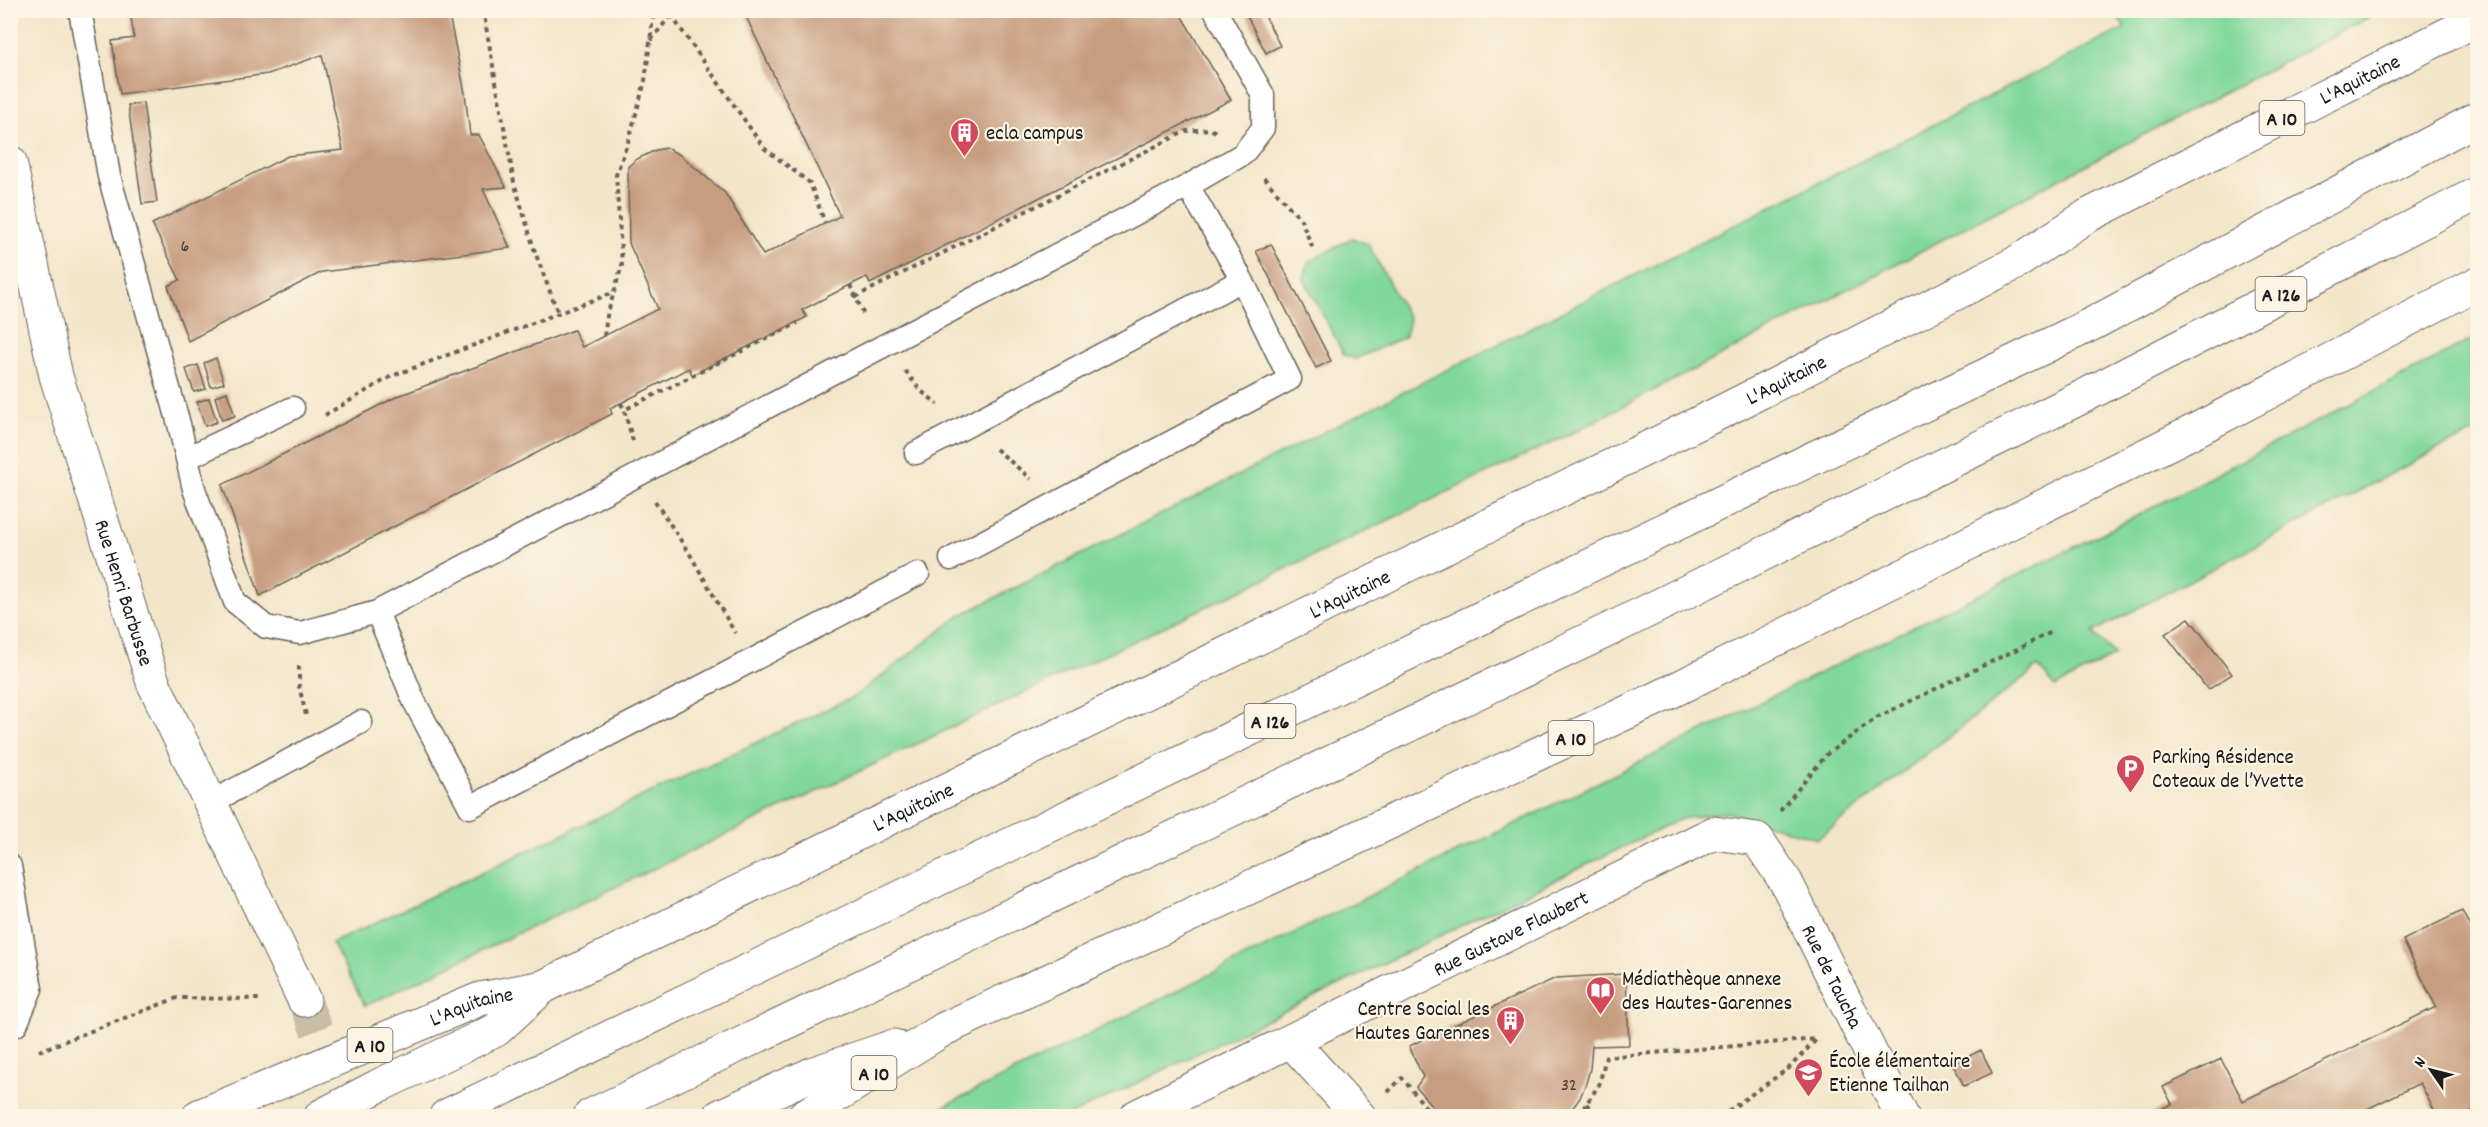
<svg xmlns="http://www.w3.org/2000/svg" width="2488" height="1127" viewBox="0 0 2488 1127" font-family="Dekko,sans-serif">
  <style>
    .green { fill: #81d89d; stroke: #4e7a5c; stroke-width: 1.5 }
    .building { fill: #c79d80 }
    .lines { fill: none; stroke-linecap: round; stroke-linejoin: round }
    .secondary-tunnel { stroke: #c8bda6; stroke-width: 33; stroke-dasharray: 33 16; stroke-linecap: butt }
    .lane-casing { stroke: #676259; stroke-width: 25 }
    .street-casing { stroke: #676259; stroke-width: 35 }
    .secondary-casing { stroke: #676259; stroke-width: 35 }
    .highway-casing { stroke: #676259; stroke-width: 35 }
    .path { stroke: #676259; stroke-width: 4; stroke-dasharray: 4.5 4.5; stroke-linecap: butt }
    .lane { stroke: #fff; stroke-width: 22 }
    .street { stroke: #fff; stroke-width: 33 }
    .secondary { stroke: #fff; stroke-width: 33 }
    .highway { stroke: #fff; stroke-width: 33 }
    .labels { text-anchor: middle; stroke-width: 4.5; stroke-linejoin: round; paint-order: stroke }
    .number-label { font-size: 18px; fill: #473c35 }
    .shield { fill: #fcf5e5; stroke: #5f5d58; stroke-width: 1.5 }
    .shield-label { font-size: 20px; font-weight: bold; fill: #1c1c1c }
    .street-label { font-size: 21px; fill: #1c1c1c; stroke: #fcf5e5 }
    .poi-label { font-size: 21px; fill: #1c1c1c; stroke: #fcf5e5; text-anchor: start }
  </style>
  <rect width="100%" height="100%" fill="#fcf5e5"/>
  <filter id="ink" filterUnits="userSpaceOnUse"><feTurbulence type="fractalNoise" baseFrequency=".0167" numOctaves="2"/><feDisplacementMap in="SourceGraphic" scale="12" xChannelSelector="R" yChannelSelector="G"/><feConvolveMatrix kernelMatrix="1 2 1 2 8 2 1 2 1" color-interpolation-filters="sRGB"/></filter>
  <filter id="wash" filterUnits="userSpaceOnUse"><feTurbulence type="fractalNoise" baseFrequency=".008" numOctaves="4" result="noise"/><feDisplacementMap in="SourceGraphic" scale="24" xChannelSelector="R" yChannelSelector="G"/><feGaussianBlur stdDeviation="1.35" result="paint"/><feColorMatrix in="noise" values="0 0 0 0 0 0 0 0 0 0 0 0 0 0 0 0 0 1.4 0 .05"/><feComposite in="paint" operator="in"/></filter>
  <g filter="url(#wash)">
    <rect width="100%" height="100%" fill="#f3e5c9"/>
    <path class="green" d="M 2113,11 L 2381,11 L 1572,433 L 365,1006 L 332,943 L 855,696 L 961,615 L 2125,28 Z
      M 1352,238 L 1368,244 L 1409,319 L 1405,337 L 1355,359 L 1344,355 L 1304,279 L 1308,262 Z
      M 2477,337 L 2477,432 L 2436,450 L 2093,632 L 2115,655 L 2056,687 L 2038,667 L 1817,839 L 1726,812 L 1681,819 L 1069,1116 L 924,1116 L 2129,520 Z"/>
    <g id="blocks">
      <path class="building" d="M 130,10 L 448,10 L 465,93 L 470,135 L 479,135 L 506,187 L 483,189 L 510,248 L 322,272 L 188,341 L 168,286 L 180,280 L 152,224 L 288,156 L 343,150 L 322,55 L 268,74 L 120,94 L 112,41 L 134,38 Z
        M 743,10 L 1178,10 L 1231,100 L 870,284 L 867,277 L 850,285 L 802,310 L 807,317 L 692,375 L 689,368 L 621,403 L 610,408 L 612,414 L 260,596 L 222,485 L 398,396 L 574,330 L 582,347 L 658,309 L 629,243 L 628,171 L 628,167 L 635,160 L 656,150 L 667,148 L 680,155 L 725,193 L 763,255 L 840,216 Z
        M 1244,10 L 1262,10 L 1280,46 L 1266,53 Z
        M 143,103 L 157,202 L 142,204 L 128,105 Z
        M 1271,244 L 1331,361 L 1316,368 L 1256,251 Z
        M 216,358 L 224,383 L 211,387 L 204,363 Z
        M 198,365 L 206,389 L 194,392 L 186,369 Z
        M 227,392 L 235,416 L 222,420 L 215,397 Z
        M 209,398 L 217,422 L 205,426 L 197,402 Z
        M 2189,618 L 2232,674 L 2208,690 L 2165,634 Z
        M 2462,911 L 2478,942 L 2478,1108 L 2461,1116 L 2437,1116 L 2420,1083 L 2353,1116 L 2147,1116 L 2172,1104 L 2163,1087 L 2221,1059 L 2243,1101 L 2436,1007 L 2403,940 Z
        M 1626,974 L 1629,1045 L 1592,1046 L 1590,1069 L 1586,1083 L 1580,1098 L 1567,1116 L 1440,1116 L 1416,1087 L 1423,1077 L 1409,1046 L 1556,978 Z
        M 1981,1050 L 1992,1073 L 1964,1086 L 1953,1064 Z"/>
    </g>
  </g>
  <g filter="url(#ink)">
    <use href="#blocks" fill-opacity="0" stroke="#676259" stroke-width="1.5"/>
    <g class="lines">
      <path class="secondary-tunnel" d="M 304,1000 L 354,1116"/>
      <defs>
        <path id="lane" d="M 80,10 L 109,176 L 179,424 L 194,489 L 235,602 L 266,627 L 300,633 L 377,612
          M 916,453 L 1242,280
          M 187,458 L 293,408
          M 951,559 L 1290,379 L 1242,280 L 1188,186
          M 918,574 L 470,807 L 414,701 L 377,612 L 1188,186 L 1243,154 L 1263,128 L 1263,95 L 1215,10
          M 210,803 L 361,722
          M 10,866 L 31,989 L 16,1025 L 10,1027"/>
        <g id="street">
          <path d="M 1292,1042 L 1359,1116"/>
          <path id="s1" d="M 1137,1116 L 1714,833 L 1757,839 L 1786,882 L 1902,1116"/>
        </g>
        <g id="secondary">
          <path id="s2" d="M 10,162 L 56,376 L 153,682 L 304,1000"/>
        </g>
        <g id="highway">
          <path id="s3" d="M 199,1116 L 480,999 L 543,987 L 1715,415 L 2014,264 L 2087,216 L 2478,19"/>
          <path d="M 321,1116 L 378,1086 L 496,1030 L 543,987"/>
          <path d="M 446,1116 L 2092,324 L 2478,118"/>
          <path d="M 590,1116 L 1625,622 L 2084,396 L 2478,193"/>
          <path d="M 720,1116 L 814,1073 L 894,1046"/>
          <path d="M 804,1116 L 944,1029 L 1658,698 L 2190,433 L 2478,283"/>
        </g>
      </defs>
      <use href="#lane" class="lane-casing"/>
      <use href="#street" class="street-casing"/>
      <use href="#secondary" class="secondary-casing"/>
      <use href="#highway" class="highway-casing"/>
      <path class="path" d="M 483,10 L 514,182 L 535,252 L 558,313
        M 671,15 L 764,148 L 810,183 L 825,223
        M 651,40 L 675,10
        M 1264,178 L 1301,220 L 1313,249
        M 850,285 L 865,317
        M 855,297 L 1186,131 L 1210,129 L 1216,132
        M 604,336 L 607,316 L 622,265 L 616,175 L 629,139 L 645,81 L 654,10
        M 905,371 L 921,391 L 938,404
        M 621,403 L 624,410
        M 325,415 L 392,376 L 615,292
        M 633,441 L 624,410 L 798,323
        M 996,449 L 1031,479
        M 655,501 L 691,556 L 735,633
        M 299,666 L 299,686 L 306,715
        M 1780,811 L 1827,754 L 1878,717 L 2054,631
        M 39,1051 L 177,998 L 262,999
        M 1388,1092 L 1402,1078 L 1433,1116
        M 1586,1104 L 1599,1116
        M 1578,1116 L 1599,1085 L 1606,1057 L 1817,1039
        M 1721,1116 L 1789,1068 L 1816,1040"/>
      <use href="#lane" class="lane"/>
      <use href="#street" class="street"/>
      <use href="#secondary" class="secondary"/>
      <use href="#highway" class="highway"/>
    </g>
  </g>
  <defs>
    <symbol id="building-pin" viewBox="-11 -11 22 30"><path d="M0 17L-7.5 6A9.5 9.5 0 1 1 7.5 6Z" fill="#d1495b" stroke="#fcf5e5"/><path d="M-4-6H4V6H1V3H-1V6H-4ZM-2.5-4.3h1.7v1.8h-1.7ZM.8-4.3h1.7v1.8H.8ZM-2.5-1h1.7V.8h-1.7ZM.8-1h1.7V.8H.8Z" fill="#fff"/></symbol>
    <symbol id="parking-pin" viewBox="-11 -11 22 30"><path d="M0 17L-7.5 6A9.5 9.5 0 1 1 7.5 6Z" fill="#d1495b" stroke="#fcf5e5"/><path d="M-3.5-5.5H1a3.5 3.5 0 0 1 0 7H-1V5.5H-3.5ZM-1-3.4V-.6H.8a1.4 1.4 0 0 0 0-2.8Z" fill="#fff"/></symbol>
    <symbol id="library-pin" viewBox="-11 -11 22 30"><path d="M0 17L-7.5 6A9.5 9.5 0 1 1 7.5 6Z" fill="#d1495b" stroke="#fcf5e5"/><path d="M-6-4Q-3-5.5-.7-3.5V5Q-3 3-6 4ZM6-4Q3-5.5 .7-3.5V5Q3 3 6 4Z" fill="#fff"/></symbol>
    <symbol id="school-pin" viewBox="-11 -11 22 30"><path d="M0 17L-7.5 6A9.5 9.5 0 1 1 7.5 6Z" fill="#d1495b" stroke="#fcf5e5"/><path d="M0-5L7-2L0 1L-7-2ZM-4 1L0 2.5L4 1V4Q0 6-4 4Z" fill="#fff"/></symbol>
  </defs>
  <g fill-rule="evenodd">
    <use href="#building-pin" x="948" y="116" width="33" height="45"/>
    <use href="#parking-pin" x="2114" y="752" width="33" height="45"/>
    <use href="#library-pin" x="1584" y="974" width="33" height="45"/>
    <use href="#building-pin" x="1494" y="1004" width="33" height="45"/>
    <use href="#school-pin" x="1792" y="1056" width="33" height="45"/>
  </g>
  <g class="labels">
    <g class="number-label">
      <text x="185" y="251">6</text>
      <text x="1569" y="1090">32</text>
    </g>
    <g class="shield">
      <rect x="2259.5" y="101" width="45" height="34" rx="4.5"/>
      <rect x="2255.5" y="277" width="51" height="34" rx="4.5"/>
      <rect x="1244.5" y="704" width="51" height="34" rx="4.5"/>
      <rect x="1548.5" y="721" width="45" height="34" rx="4.5"/>
      <rect x="347.5" y="1028" width="45" height="34" rx="4.5"/>
      <rect x="851.5" y="1056" width="45" height="34" rx="4.5"/>
    </g>
    <g class="shield-label">
      <text x="2282" y="125">A 10</text>
      <text x="2281" y="301">A 126</text>
      <text x="1270" y="728">A 126</text>
      <text x="1571" y="745">A 10</text>
      <text x="370" y="1052">A 10</text>
      <text x="874" y="1080">A 10</text>
    </g>
    <g class="street-label">
      <text dy="7" stroke="none"><textPath href="#s3" startOffset="2400">L'Aquitaine</textPath></text>
      <text dy="7" stroke="none"><textPath href="#s3" startOffset="1752">L'Aquitaine</textPath></text>
      <text dy="7" stroke="none"><textPath href="#s2" startOffset="446">Rue Henri Barbusse</textPath></text>
      <text dy="7" stroke="none"><textPath href="#s3" startOffset="1266">L'Aquitaine</textPath></text>
      <text dy="7" stroke="none"><textPath href="#s3" startOffset="780">L'Aquitaine</textPath></text>
      <text dy="7" stroke="none"><textPath href="#s1" startOffset="416">Rue Gustave Flaubert</textPath></text>
      <text dy="7" stroke="none"><textPath href="#s1" startOffset="843">Rue de Taucha</textPath></text>
      <text dy="7" stroke="none"><textPath href="#s3" startOffset="294">L'Aquitaine</textPath></text>
    </g>
    <g class="poi-label">
      <text x="986" y="139">ecla campus</text>
      <text x="2152" y="763">Parking Résidence<tspan x="2152" dy="24">Coteaux de l’Yvette</tspan></text>
      <text x="1622" y="985">Médiathèque annexe<tspan x="1622" dy="24">des Hautes-Garennes</tspan></text>
      <text x="1490" y="1015" text-anchor="end">Centre Social les<tspan x="1490" dy="24">Hautes Garennes</tspan></text>
      <text x="1829" y="1067">École élémentaire<tspan x="1829" dy="24">Etienne Tailhan</tspan></text>
    </g>
  </g>
  <rect width="2488" height="1127" fill="none" stroke="#fcf5e5" stroke-width="36"/>
  <g transform="translate(2431 1070) rotate(305)" stroke="#fcf5e5" stroke-width="4.5" paint-order="stroke">
  <path d="M0-4.5L10 22L0 15L-10 22Z" fill="#1c1c1c"/>
  <text y="-9" font-size="16" font-weight="bold" text-anchor="middle" fill="#1c1c1c">N</text>
  </g>
</svg>
